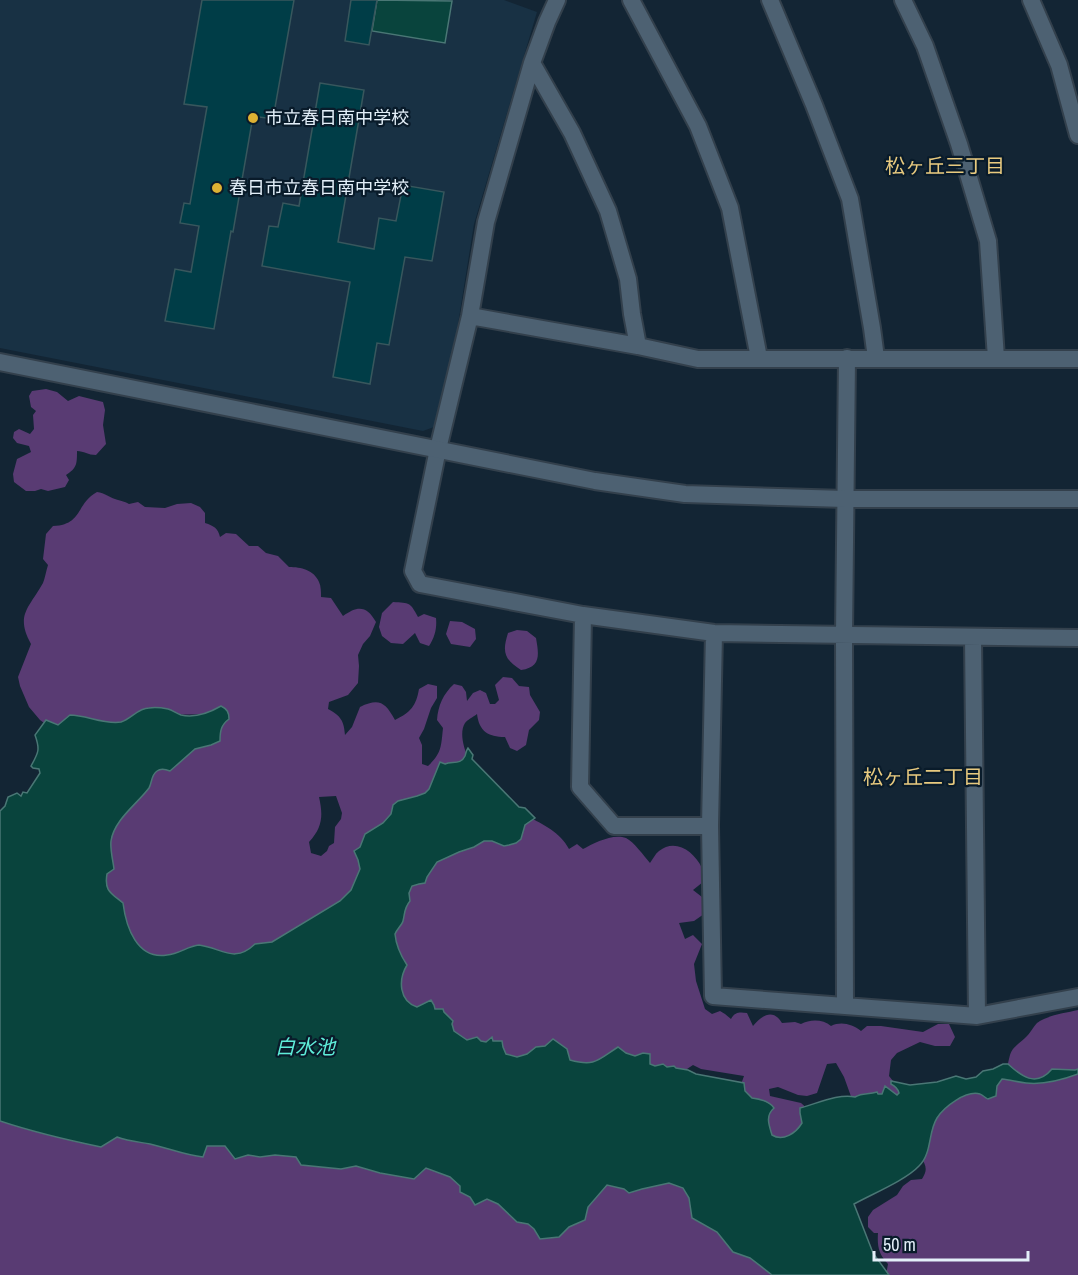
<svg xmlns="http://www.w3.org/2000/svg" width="1078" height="1275" viewBox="0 0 1078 1275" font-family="'Archivo Narrow','Noto Sans JP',sans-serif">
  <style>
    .built { fill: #183144 }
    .forest { fill: #593b73; fill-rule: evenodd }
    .water { fill: #09443d; stroke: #4a7775; stroke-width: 1.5 }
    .building { fill: #003d47; stroke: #38575d; stroke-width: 1.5 }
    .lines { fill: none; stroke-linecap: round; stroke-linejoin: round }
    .minor-casing { stroke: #33404c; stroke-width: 20 }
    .tertiary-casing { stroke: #33404c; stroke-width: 20 }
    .minor { stroke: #4d6172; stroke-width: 16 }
    .tertiary { stroke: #4d6172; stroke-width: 16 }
    .poi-dot { fill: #ddb133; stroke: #091b2a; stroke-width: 2 }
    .labels { text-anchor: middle; stroke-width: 4.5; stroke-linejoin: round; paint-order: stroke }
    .poi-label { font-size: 18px; fill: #e3eff9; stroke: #091b2a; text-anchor: start }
    .neighbourhood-label { font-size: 20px; fill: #e8ca7f; stroke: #091b2a }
    .water-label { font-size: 20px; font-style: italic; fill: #5eedd9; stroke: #091b2a }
  </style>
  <rect width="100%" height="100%" fill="#132534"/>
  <path class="built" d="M 0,0 L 504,0 L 537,12 L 474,224 L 442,424 L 423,431 L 0,348 Z"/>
  <path class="forest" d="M 46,389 L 57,392 L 68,401 L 79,396 L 103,402 L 105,410 L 103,425 L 106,444 L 96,455 C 88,455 84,451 77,451 C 77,464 77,468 66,475 L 69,480 L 65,487 L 48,491 L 41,489 L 35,491 L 26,491 L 14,482 L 13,474 L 17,459 L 31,452 L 29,446 L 17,443 L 13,438 L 14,432 L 19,429 L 30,434 L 34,429 L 33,415 L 36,411 L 31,407 L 29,396 L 32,391 Z
    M 97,492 C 105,493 109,497 115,499 C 121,501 124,501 129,504 L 138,502 L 145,507 L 165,508 L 177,504 L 191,503 L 200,507 L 205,513 L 205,523 C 214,526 218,528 220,537 L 226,533 L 236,534 L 249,546 L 258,546 L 266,553 L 278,556 L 289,567 C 301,567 314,570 319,582 C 321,586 321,592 321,597 L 331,598 L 343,616 C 358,605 367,606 376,622 L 370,636 L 363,644 L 358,655 L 359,666 L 358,683 L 348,695 L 329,702 L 328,709 C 341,716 344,721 345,735 L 352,727 L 360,707 C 379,698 385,702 395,720 C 411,712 416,706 419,689 L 428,684 L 437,686 L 437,698 L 431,708 L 424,729 L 419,738 L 422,745 L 422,764 L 428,766 C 442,753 441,746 443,728 L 437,720 C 438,706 443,694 454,684 L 462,686 L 466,692 L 467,701 L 473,693 L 480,690 L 486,693 L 490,704 L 495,704 L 499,700 L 495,685 L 503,677 L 512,678 L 519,686 L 529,687 L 530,695 L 540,712 L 539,720 L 529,730 L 526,745 L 517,751 L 510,748 L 505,737 C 488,737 479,731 477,714 C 473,717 467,720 465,723 C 459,733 464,748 468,758 L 362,874 L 341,910 L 265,952 L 161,963 L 134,952 L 98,895 L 107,829 L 154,765 L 221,714 L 151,715 L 119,730 L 51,728 L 40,720 L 29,707 L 20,686 L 18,677 L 31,644 C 15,615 29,608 43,583 C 45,578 46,571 48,565 L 43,559 L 46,534 L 53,526 C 83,525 76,503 97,492 ZM 336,796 L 342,813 L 341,819 L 335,827 L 334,843 L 329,846 L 327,851 L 321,856 L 311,853 L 309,842 C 323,827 323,815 319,797 Z
    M 393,602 C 410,603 410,602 418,617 L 424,614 L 436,618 C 437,628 435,637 429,646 L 420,643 L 415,633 L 403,644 L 391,643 L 382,636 L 379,627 L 382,613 Z
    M 450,621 L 462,622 L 475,629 L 476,639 L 470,647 L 451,644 L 446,634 Z
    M 517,630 L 527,631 L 536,638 C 539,655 541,667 521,670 C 504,659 502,652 508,633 Z
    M 527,816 C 544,825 560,832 569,849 L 577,844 L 583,849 C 594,843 613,833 626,838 C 634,842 644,856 650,863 C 653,859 655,854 659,851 C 675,838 694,851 702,868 C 703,872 703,878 703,882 L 693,890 L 702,897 L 704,914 L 694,921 L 679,923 L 685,939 L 693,935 L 702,944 L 694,964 L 696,981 L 705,1009 L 712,1014 L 720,1011 L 725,1014 L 731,1019 C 735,1012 739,1012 747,1013 L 753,1026 C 762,1015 773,1008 782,1023 L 795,1022 L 801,1024 C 810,1019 823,1019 831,1026 C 841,1021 852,1024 861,1031 L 867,1026 L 881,1026 L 923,1032 L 938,1024 L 949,1024 L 955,1037 L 950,1046 L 935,1046 L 920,1042 L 897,1053 L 891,1060 L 889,1076 L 905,1096 L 853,1102 L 844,1077 L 836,1063 L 827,1064 L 817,1093 L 807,1096 L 798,1095 L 778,1087 L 769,1089 L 770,1096 L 801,1103 L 811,1112 L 793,1143 L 770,1143 L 739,1090 L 744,1076 L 701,1069 L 693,1065 L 681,1073 L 617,1056 L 592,1070 L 521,1062 L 474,1047 L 411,1015 L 394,991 L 388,936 L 407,883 L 438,852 Z
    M 1078,1010 L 1078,1275 L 886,1275 L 888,1264 C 879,1254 877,1247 878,1233 L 874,1233 L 868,1227 L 868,1217 L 873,1210 L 897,1195 L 903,1186 L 911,1180 L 922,1179 C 928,1169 926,1166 921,1157 L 930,1116 L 1007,1069 C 1011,1049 1010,1051 1025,1038 C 1030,1034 1033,1027 1037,1023 C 1048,1015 1065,1013 1078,1010 Z
    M 0,1110 L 605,1174 L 671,1169 L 790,1275 L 0,1275 Z"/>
  <path class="water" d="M 377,0 L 452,1 L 445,43 L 372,31 Z
    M 221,706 C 227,709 229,712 229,719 C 221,725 220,731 220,741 L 211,745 L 195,749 L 170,771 C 165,769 161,768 157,771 C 151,775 152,783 149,788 C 137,804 114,820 111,841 C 110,850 113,860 114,869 L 107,874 C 104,891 111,893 123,903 C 126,927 137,960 167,955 C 179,954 188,946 199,945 C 222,948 234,964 255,944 L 272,942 L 340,901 L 351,890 L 360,869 L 358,860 L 354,851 L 360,847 L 365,834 L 383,823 L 391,814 L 393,805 L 398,801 L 417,796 L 425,793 L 429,789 L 440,762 L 445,764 C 452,761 461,765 465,756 C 466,753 466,751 468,748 L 473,755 L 472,759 L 519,807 L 525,808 L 535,818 L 525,825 L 521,839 L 516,843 L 509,845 L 504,846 L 492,841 L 484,841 L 474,847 L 459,852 L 437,862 L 427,877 L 425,883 L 419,884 L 412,886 L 409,893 L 410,901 C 404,908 405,913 403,921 C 402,925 397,929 395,934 C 396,945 401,956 407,965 C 398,980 399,1001 417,1007 L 431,1000 L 434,1005 L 435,1009 L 443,1009 L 444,1012 L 453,1021 L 452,1024 L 454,1031 L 467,1040 L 477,1037 L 481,1041 L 486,1042 L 492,1037 L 493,1041 L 502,1041 L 503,1047 L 506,1054 L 517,1057 L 527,1054 L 536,1047 L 545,1046 L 553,1039 L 567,1049 L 570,1060 C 595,1067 598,1060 618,1047 L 626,1053 L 635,1056 L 643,1053 L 650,1054 L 650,1064 L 655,1066 L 663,1064 L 667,1067 L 674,1066 L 676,1068 L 688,1070 L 696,1074 L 744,1083 L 745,1091 L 752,1098 C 760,1099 770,1102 774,1108 C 765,1116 769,1125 772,1135 C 783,1142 796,1133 802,1123 L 800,1113 L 800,1108 C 816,1104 839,1093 855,1097 C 863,1092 868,1095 877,1092 L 878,1094 L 882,1094 L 885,1086 L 897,1095 L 899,1093 C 898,1089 895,1086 891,1084 L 891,1081 L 910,1085 L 937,1082 L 956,1076 L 966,1079 L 976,1077 L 983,1071 L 993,1069 L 1003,1064 L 1008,1064 C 1021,1076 1036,1088 1052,1069 L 1075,1070 L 1078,1069 L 1078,1074 C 1062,1080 1043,1085 1026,1083 C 1018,1082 1010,1080 1002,1079 L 997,1086 L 996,1096 L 988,1099 C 987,1099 981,1094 980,1094 C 966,1090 944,1107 937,1118 C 928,1132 932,1154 919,1166 C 906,1180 872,1194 854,1204 L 873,1253 L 889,1275 L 772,1275 L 750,1258 L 733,1252 L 717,1232 L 692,1218 L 689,1198 L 683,1188 L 669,1183 L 642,1189 L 629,1193 L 624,1189 L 607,1185 L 588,1207 L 585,1220 L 569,1227 L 559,1237 L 540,1239 L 534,1229 L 528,1224 L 517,1222 L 498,1204 L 487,1199 L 475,1205 L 470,1197 L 460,1192 L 460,1186 L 450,1177 L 426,1168 L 414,1179 L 380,1173 L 356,1166 L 341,1169 L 301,1165 L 296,1157 L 275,1155 L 260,1157 L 248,1155 L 235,1159 L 225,1146 L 207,1146 L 203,1157 C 185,1155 168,1148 150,1144 C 139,1142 128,1141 117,1137 L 101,1147 C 67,1140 33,1132 0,1121 L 0,811 L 5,806 L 8,797 L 17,793 L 21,796 L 23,792 L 27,793 L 40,773 L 39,769 L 33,768 L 31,766 C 39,752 40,749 35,735 L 46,720 L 58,725 L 70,715 C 86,715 105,725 121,722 C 131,719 138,708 149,708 C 155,707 163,708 168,709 C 172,710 176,713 181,715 C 195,718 209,713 221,706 Z"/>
  <path class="building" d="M 202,0 L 294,0 L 273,119 L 253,116 L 233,232 L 231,231 L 214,329 L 165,321 L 175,269 L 191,272 L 199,226 L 180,223 L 184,203 L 190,204 L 207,107 L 184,104 Z
    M 351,0 L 377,0 L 369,45 L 345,41 Z
    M 320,83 L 364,90 L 338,242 L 374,249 L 379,218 L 396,221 L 403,185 L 444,192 L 432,261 L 405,257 L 389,345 L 377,343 L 370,384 L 333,377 L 350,282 L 262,266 L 269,226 L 278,227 L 283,203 L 299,206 Z"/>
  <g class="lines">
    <defs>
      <path id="minor" d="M 557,0 L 547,22 L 532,63 L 486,222 L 470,316 L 438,449 L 413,571 L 420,584 L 583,615 L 714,633 L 1078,638
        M 631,0 L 698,126 L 730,208 L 759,358
        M 770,0 L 814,105 L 850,199 L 872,328 L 876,358
        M 903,0 L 925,46 L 959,144 L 988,241 L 996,358
        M 1031,0 L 1059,65 L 1078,135
        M 532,63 L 572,133 L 608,211 L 628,279 L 632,314 L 638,346
        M 470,316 L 638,346 L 698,359 L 1078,359
        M 583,615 L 580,787 L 614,826 L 710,826
        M 714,633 L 710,826 L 713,996 L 977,1016 L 1078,997
        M 973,637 L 977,1016
        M 845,1006 L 844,635 L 847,358"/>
      <path id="tertiary" d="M 0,362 L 595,481 L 685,494 L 845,499 L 1078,499"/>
    </defs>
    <use href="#minor" class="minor-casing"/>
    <use href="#tertiary" class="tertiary-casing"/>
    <use href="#minor" class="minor"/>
    <use href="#tertiary" class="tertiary"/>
  </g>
  <g class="poi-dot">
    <circle cx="253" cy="118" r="6"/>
    <circle cx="217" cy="188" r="6"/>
  </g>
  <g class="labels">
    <g class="poi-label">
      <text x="265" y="124">市立春日南中学校</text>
      <text x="229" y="194">春日市立春日南中学校</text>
    </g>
    <g class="neighbourhood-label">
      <text x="945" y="173">松ヶ丘三丁目</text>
      <text x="923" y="784">松ヶ丘二丁目</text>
    </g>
    <g class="water-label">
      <text x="305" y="1054">白水池</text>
    </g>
  </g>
  <path d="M874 1251v9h154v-9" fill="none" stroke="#e3eff9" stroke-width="3"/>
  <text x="883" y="1251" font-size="18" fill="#e3eff9" stroke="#091b2a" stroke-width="4.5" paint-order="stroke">50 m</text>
</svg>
